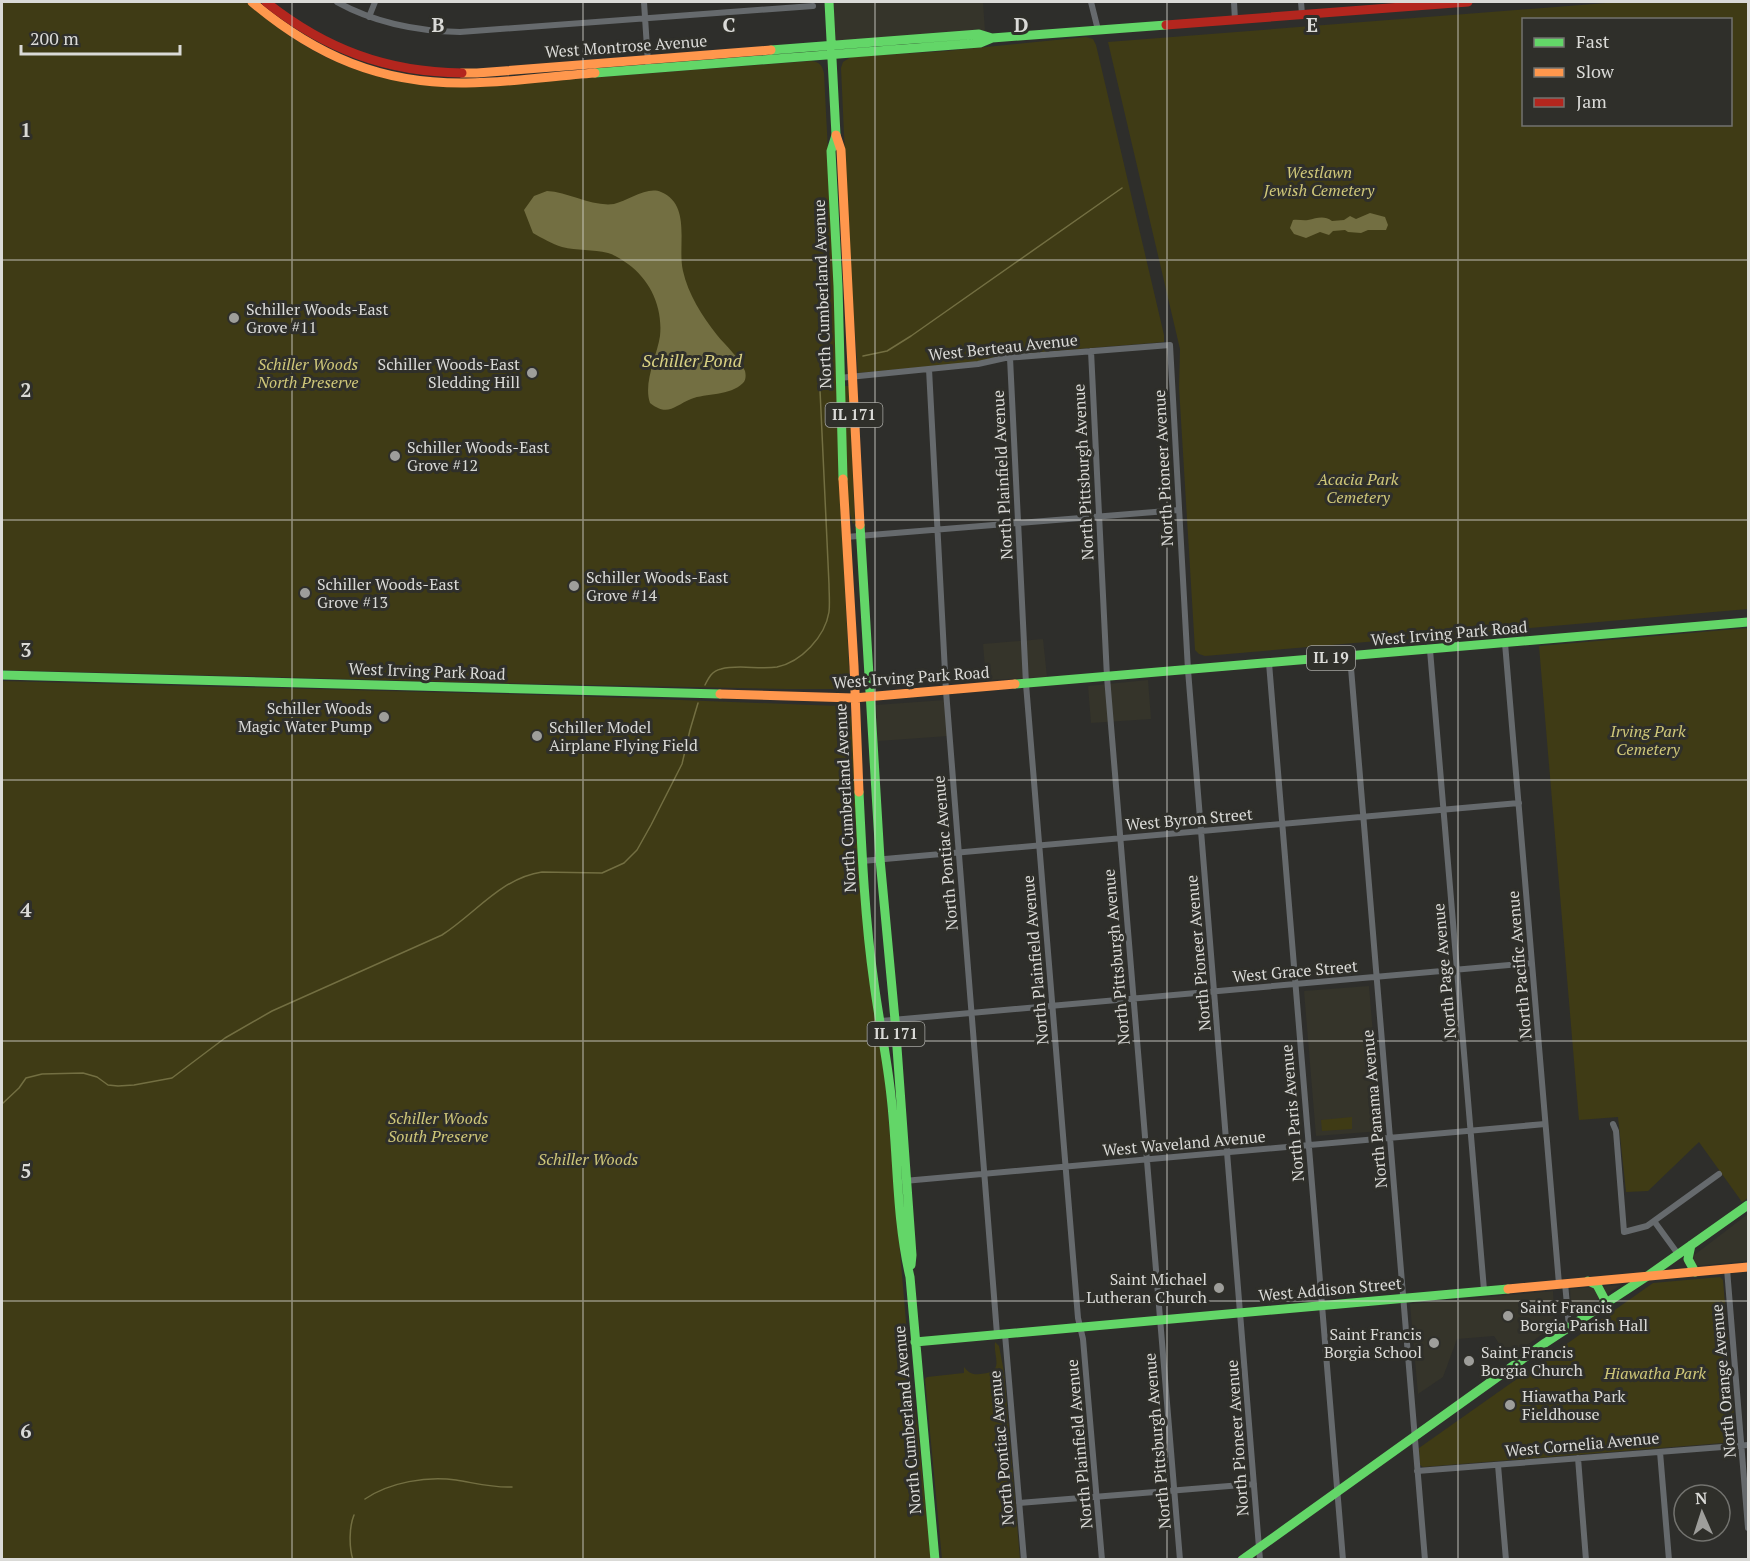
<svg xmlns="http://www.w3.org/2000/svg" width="1750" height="1561" viewBox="0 0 1750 1561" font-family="'PT Serif',serif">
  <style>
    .built { fill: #35342a }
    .green { fill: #3f3b15; fill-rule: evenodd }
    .water { fill: #736f42 }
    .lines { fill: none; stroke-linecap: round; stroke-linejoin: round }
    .stream { stroke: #736f42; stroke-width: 1.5 }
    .street { stroke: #666a6d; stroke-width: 6 }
    .fast { stroke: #63d668; stroke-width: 9 }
    .slow { stroke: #ff974d; stroke-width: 9 }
    .jam { stroke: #b3261e; stroke-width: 9 }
    .grid { fill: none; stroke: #dadad7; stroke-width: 1.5; stroke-opacity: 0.55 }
    .poi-dot { fill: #9e9e9b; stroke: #2f2f2a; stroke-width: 2 }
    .labels { text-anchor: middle; stroke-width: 6; stroke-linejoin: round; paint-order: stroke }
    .shield { fill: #2f2f2a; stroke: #a7a7a3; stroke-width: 1.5 }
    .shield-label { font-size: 15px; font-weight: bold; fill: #dadad7 }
    .street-label { font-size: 16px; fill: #dadad7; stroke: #2f2f2a }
    .park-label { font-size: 16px; font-style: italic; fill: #cfc779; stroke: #2f2f2a }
    .poi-label { font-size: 16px; fill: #dadad7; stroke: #2f2f2a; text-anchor: start }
    .water-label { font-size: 18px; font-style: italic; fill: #d9d183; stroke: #2f2f2a }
    .grid-label { font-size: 20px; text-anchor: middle; font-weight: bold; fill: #dadad7; stroke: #2f2f2a; stroke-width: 6; stroke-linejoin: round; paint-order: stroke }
  </style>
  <rect width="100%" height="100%" fill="#2e2e2b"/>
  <path class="built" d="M 833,2 L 983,2 L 985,31 L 835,42 Z
    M 1043,639 L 1047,677 L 986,680 L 983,644 Z
    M 1148,680 L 1151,719 L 1091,723 L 1088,686 Z
    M 945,700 L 948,736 L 878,741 L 876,705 Z
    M 1369,986 L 1381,1131 L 1316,1136 L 1304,991 Z
    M 1748,1214 L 1748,1261 L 1695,1266 L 1693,1256 Z
    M 1621,1285 L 1572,1315 L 1570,1289 Z
    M 1553,1291 L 1555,1325 L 1512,1356 L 1502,1348 L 1494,1336 L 1457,1339 L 1443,1377 L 1418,1394 L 1410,1304 Z"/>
  <path class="green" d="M 2,2 L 247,2 C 313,63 381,87 471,87 L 811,61 C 820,62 822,65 824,73 L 834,269 L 839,476 L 849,668 L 849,679 L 847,685 L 837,689 L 788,689 L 541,684 L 2,670 Z
    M 1619,2 L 1748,2 L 1748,609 L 1205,656 L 1199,654 L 1195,650 L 1179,387 L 1180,349 L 1108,42 ZM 1524,20 L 1730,20 L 1730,124 L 1524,124 Z
    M 1086,37 L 1093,39 L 1096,45 L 1164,335 L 1164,342 L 1004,355 L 976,362 L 858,373 L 850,265 L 841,68 L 843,62 L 851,57 L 947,51 Z
    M 845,386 L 849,386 L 855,523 L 853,524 C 840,486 845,426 845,386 Z
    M 1748,628 L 1748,1198 L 1742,1202 L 1699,1142 L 1648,1191 L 1626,1192 L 1618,1117 L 1579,1120 L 1539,646 Z
    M 2,681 L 576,696 L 839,706 L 846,709 L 851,717 L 884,1066 L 910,1368 L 918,1431 L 931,1559 L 2,1560 Z
    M 1352,1117 L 1352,1129 L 1322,1131 L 1321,1120 Z
    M 1720,1277 L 1723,1280 L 1736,1440 L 1735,1442 L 1423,1467 L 1420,1465 L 1419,1448 L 1653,1283 Z
    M 995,1342 L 999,1346 L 1004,1372 L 1020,1559 L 942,1559 L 925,1379 L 927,1377 L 964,1373 L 964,1367 C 969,1373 972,1375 980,1374 C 1006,1372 993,1358 995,1342 Z"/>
  <path class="water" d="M 547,191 C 569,192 592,207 614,204 C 628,201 647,186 661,192 C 692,205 677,246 683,271 C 688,294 702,316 717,335 C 726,346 739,357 745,371 C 746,375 746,380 743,383 C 730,396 706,393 691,399 C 674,406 668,417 650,403 C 643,383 657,356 660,336 C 663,307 650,280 628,264 C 621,259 615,255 608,253 C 593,249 577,251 562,247 C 552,244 542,238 533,233 L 524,210 L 534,196 Z
    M 1370,213 L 1385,217 L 1388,225 L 1386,230 L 1368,230 L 1361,233 L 1348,232 L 1345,230 L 1333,231 L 1329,235 L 1320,232 L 1306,238 L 1294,234 L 1290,228 L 1293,220 C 1298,219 1303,221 1308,220 C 1317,218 1324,215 1332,221 L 1344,220 L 1350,216 L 1356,219 Z"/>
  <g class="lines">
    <path class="stream" d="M 863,356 L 887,351 L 911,336 L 1122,188
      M 705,685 C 709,677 712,671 721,669 C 739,664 759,670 777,667 C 801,662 825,637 829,612 C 830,603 829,593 829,584 L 820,390 L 828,367
      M 2,1104 L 19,1088 L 26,1078 L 42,1074 L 83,1073 L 97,1077 L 108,1085 L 118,1086 L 134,1085 L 172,1078 L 225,1038 L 272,1011 L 442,935 C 475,914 501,878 542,872 L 602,873 L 624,863 L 637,850 L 651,825 L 682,764 L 690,730 L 698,703
      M 365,1499 C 390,1482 427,1476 456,1480 C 475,1483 493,1488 512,1487
      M 353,1560 C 349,1547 349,1527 354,1515"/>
    <path class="street" d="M 337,2 C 375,23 416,31 460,32 L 813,6
      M 644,2 L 648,63
      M 1091,2 L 1098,30
      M 1234,2 L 1235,20
      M 1301,2 L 1302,14
      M 369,17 L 375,2
      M 1091,351 L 1107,677 L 1180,1560
      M 1010,358 L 1026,684 L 1078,1318 L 1083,1339 L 1102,1560
      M 929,369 L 946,691 L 997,1334
      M 839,378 L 978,364 L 1005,358 L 1170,345 L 1188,670 L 1260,1560
      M 846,537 L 1179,510
      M 1505,643 L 1559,1284
      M 1430,650 L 1484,1290
      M 1350,656 L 1425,1560
      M 1269,663 L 1343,1560
      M 862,861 L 1519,803
      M 881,1021 L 1532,963
      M 1613,1124 L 1616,1131 L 1624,1232 L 1647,1226 L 1719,1174
      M 904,1181 L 1545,1124
      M 1654,1221 L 1678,1254
      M 1727,1269 L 1748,1528
      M 1565,1283 L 1569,1327
      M 1005,1334 L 1024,1560
      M 1660,1452 L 1669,1560
      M 1578,1458 L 1586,1560
      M 1498,1465 L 1506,1560
      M 1417,1471 L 1748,1445
      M 1019,1503 L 1254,1484"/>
    <path class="fast" d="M 829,2 L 836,135 L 831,151 L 838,286 L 843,479
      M 771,50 L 979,34 L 992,38
      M 595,73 L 980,43 L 992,38 L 1166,25
      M 860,525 L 880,859 L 895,1020 L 912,1255 L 911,1265
      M 2,675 L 720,694
      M 1015,684 L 1748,622
      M 859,792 C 862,856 865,920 874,983 C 879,1021 887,1058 891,1096 C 898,1156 896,1218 910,1277 L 935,1560
      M 1691,1245 L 1688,1259 L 1695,1272
      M 1588,1281 L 1597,1285 L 1606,1302
      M 915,1342 L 1508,1289
      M 1242,1560 L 1545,1343 L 1649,1275 L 1748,1205"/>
    <path class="slow" d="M 252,2 C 316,56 381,84 466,83 C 509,83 552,76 595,73
      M 462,73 L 477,73 L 771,50
      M 836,135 L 841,150 L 860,525
      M 843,479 L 854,666 L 859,792
      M 720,694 L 854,698 L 1015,684
      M 1508,1289 L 1748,1267"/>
    <path class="jam" d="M 266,2 C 325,49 386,72 462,73
      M 1166,25 L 1468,2"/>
  </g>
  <path class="grid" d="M 292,2 L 292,1560M 583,2 L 583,1560M 875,2 L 875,1560M 1167,2 L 1167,1560M 1458,2 L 1458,1560M 2,260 L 1748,260M 2,520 L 1748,520M 2,780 L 1748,780M 2,1041 L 1748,1041M 2,1301 L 1748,1301"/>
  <g class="poi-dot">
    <circle cx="234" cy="318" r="6"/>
    <circle cx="532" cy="373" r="6"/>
    <circle cx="395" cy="456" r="6"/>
    <circle cx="574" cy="586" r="6"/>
    <circle cx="305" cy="593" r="6"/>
    <circle cx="384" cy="717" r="6"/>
    <circle cx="537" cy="736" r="6"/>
    <circle cx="1219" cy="1288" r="6"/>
    <circle cx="1508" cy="1316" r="6"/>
    <circle cx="1434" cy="1343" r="6"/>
    <circle cx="1469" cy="1361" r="6"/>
    <circle cx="1510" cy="1405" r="6"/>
  </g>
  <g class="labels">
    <g class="shield">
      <rect x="825.5" y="403" width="57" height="24" rx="4.5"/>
      <rect x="1307" y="646" width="48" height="24" rx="4.5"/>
      <rect x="867.5" y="1022" width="57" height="24" rx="4.5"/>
    </g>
    <g class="shield-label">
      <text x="854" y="420">IL 171</text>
      <text x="1331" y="663">IL 19</text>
      <text x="896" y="1039">IL 171</text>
    </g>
    <g class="street-label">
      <text transform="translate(626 46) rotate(-4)" y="6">West Montrose Avenue</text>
      <text transform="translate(822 294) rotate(-92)" y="6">North Cumberland Avenue</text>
      <text transform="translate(1003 347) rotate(-6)" y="6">West Berteau Avenue</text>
      <text transform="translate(1163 468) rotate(-93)" y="6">North Pioneer Avenue</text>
      <text transform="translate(1083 472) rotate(-93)" y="6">North Pittsburgh Avenue</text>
      <text transform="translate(1002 475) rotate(-93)" y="6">North Plainfield Avenue</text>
      <text transform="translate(1449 633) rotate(-5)" y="6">West Irving Park Road</text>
      <text transform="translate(427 671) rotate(2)" y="6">West Irving Park Road</text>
      <text transform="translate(911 677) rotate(-4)" y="6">West Irving Park Road</text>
      <text transform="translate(845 798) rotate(-93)" y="6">North Cumberland Avenue</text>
      <text transform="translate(1189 819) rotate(-5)" y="6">West Byron Street</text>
      <text transform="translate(945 853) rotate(-95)" y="6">North Pontiac Avenue</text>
      <text transform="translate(1198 953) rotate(-95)" y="6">North Pioneer Avenue</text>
      <text transform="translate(1116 957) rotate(-95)" y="6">North Pittsburgh Avenue</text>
      <text transform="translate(1035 960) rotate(-95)" y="6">North Plainfield Avenue</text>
      <text transform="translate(1519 965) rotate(-95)" y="6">North Pacific Avenue</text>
      <text transform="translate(1295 971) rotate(-5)" y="6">West Grace Street</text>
      <text transform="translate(1444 971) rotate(-95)" y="6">North Page Avenue</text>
      <text transform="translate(1374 1109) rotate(-95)" y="6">North Panama Avenue</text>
      <text transform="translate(1292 1113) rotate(-95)" y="6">North Paris Avenue</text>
      <text transform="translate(1184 1143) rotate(-5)" y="6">West Waveland Avenue</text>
      <text transform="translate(1330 1289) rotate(-5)" y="6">West Addison Street</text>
      <text transform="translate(1723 1381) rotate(-95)" y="6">North Orange Avenue</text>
      <text transform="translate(907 1420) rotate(-95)" y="6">North Cumberland Avenue</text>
      <text transform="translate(1237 1438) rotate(-94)" y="6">North Pioneer Avenue</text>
      <text transform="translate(1157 1441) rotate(-95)" y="6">North Pittsburgh Avenue</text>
      <text transform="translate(1079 1444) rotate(-95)" y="6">North Plainfield Avenue</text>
      <text transform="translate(1582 1444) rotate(-5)" y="6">West Cornelia Avenue</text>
      <text transform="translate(1001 1448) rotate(-95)" y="6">North Pontiac Avenue</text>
    </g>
    <g class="park-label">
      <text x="1319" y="178">Westlawn<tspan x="1319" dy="18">Jewish Cemetery</tspan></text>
      <text x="308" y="370">Schiller Woods<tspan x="308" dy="18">North Preserve</tspan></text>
      <text x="1358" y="485">Acacia Park<tspan x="1358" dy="18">Cemetery</tspan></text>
      <text x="1648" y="737">Irving Park<tspan x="1648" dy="18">Cemetery</tspan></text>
      <text x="438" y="1124">Schiller Woods<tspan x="438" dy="18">South Preserve</tspan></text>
      <text x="588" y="1165">Schiller Woods</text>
      <text x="1655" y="1379">Hiawatha Park</text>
    </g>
    <g class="poi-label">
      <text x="246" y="315">Schiller Woods-East<tspan x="246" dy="18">Grove #11</tspan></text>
      <text x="520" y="370" text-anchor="end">Schiller Woods-East<tspan x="520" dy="18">Sledding Hill</tspan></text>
      <text x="407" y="453">Schiller Woods-East<tspan x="407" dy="18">Grove #12</tspan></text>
      <text x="586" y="583">Schiller Woods-East<tspan x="586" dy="18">Grove #14</tspan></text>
      <text x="317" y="590">Schiller Woods-East<tspan x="317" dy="18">Grove #13</tspan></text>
      <text x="372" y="714" text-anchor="end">Schiller Woods<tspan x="372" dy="18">Magic Water Pump</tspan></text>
      <text x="549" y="733">Schiller Model<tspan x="549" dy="18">Airplane Flying Field</tspan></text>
      <text x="1207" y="1285" text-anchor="end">Saint Michael<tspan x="1207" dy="18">Lutheran Church</tspan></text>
      <text x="1520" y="1313">Saint Francis<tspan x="1520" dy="18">Borgia Parish Hall</tspan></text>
      <text x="1422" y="1340" text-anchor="end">Saint Francis<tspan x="1422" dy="18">Borgia School</tspan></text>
      <text x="1481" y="1358">Saint Francis<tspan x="1481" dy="18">Borgia Church</tspan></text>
      <text x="1522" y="1402">Hiawatha Park<tspan x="1522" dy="18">Fieldhouse</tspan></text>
    </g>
    <g class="water-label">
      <text x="692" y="367">Schiller Pond</text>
    </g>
  </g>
  <g class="grid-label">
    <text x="438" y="32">B</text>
    <text x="729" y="32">C</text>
    <text x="1021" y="32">D</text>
    <text x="1312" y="32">E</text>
    <text x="26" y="137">1</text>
    <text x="26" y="397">2</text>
    <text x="26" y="657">3</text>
    <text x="26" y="917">4</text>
    <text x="26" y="1178">5</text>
    <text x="26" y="1438">6</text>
  </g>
  <rect width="1750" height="1561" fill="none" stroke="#dadad7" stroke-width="6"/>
  <rect x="1522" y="18" width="210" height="108" fill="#2f2f2a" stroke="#73736f" stroke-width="1.5"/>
  <rect x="1534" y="38" width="30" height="9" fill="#63d668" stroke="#73736f" stroke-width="1.5"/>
  <text x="1576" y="48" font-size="18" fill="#dadad7">Fast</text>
  <rect x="1534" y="68" width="30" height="9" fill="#ff974d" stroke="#73736f" stroke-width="1.5"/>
  <text x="1576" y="78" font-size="18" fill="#dadad7">Slow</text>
  <rect x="1534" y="98" width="30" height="9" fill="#b3261e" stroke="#73736f" stroke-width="1.5"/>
  <text x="1576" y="108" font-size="18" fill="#dadad7">Jam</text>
  <g transform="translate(1702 1513) rotate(357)"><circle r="28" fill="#2f2f2a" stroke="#73736f" stroke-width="1.5"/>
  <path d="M0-4.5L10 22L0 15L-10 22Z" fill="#9e9e9b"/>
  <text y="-9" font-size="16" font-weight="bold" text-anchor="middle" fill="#dadad7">N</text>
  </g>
  <path d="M21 45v9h159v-9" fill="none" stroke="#dadad7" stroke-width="3"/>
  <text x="30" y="45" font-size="18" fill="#dadad7" stroke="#2f2f2a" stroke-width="4.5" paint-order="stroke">200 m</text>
</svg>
